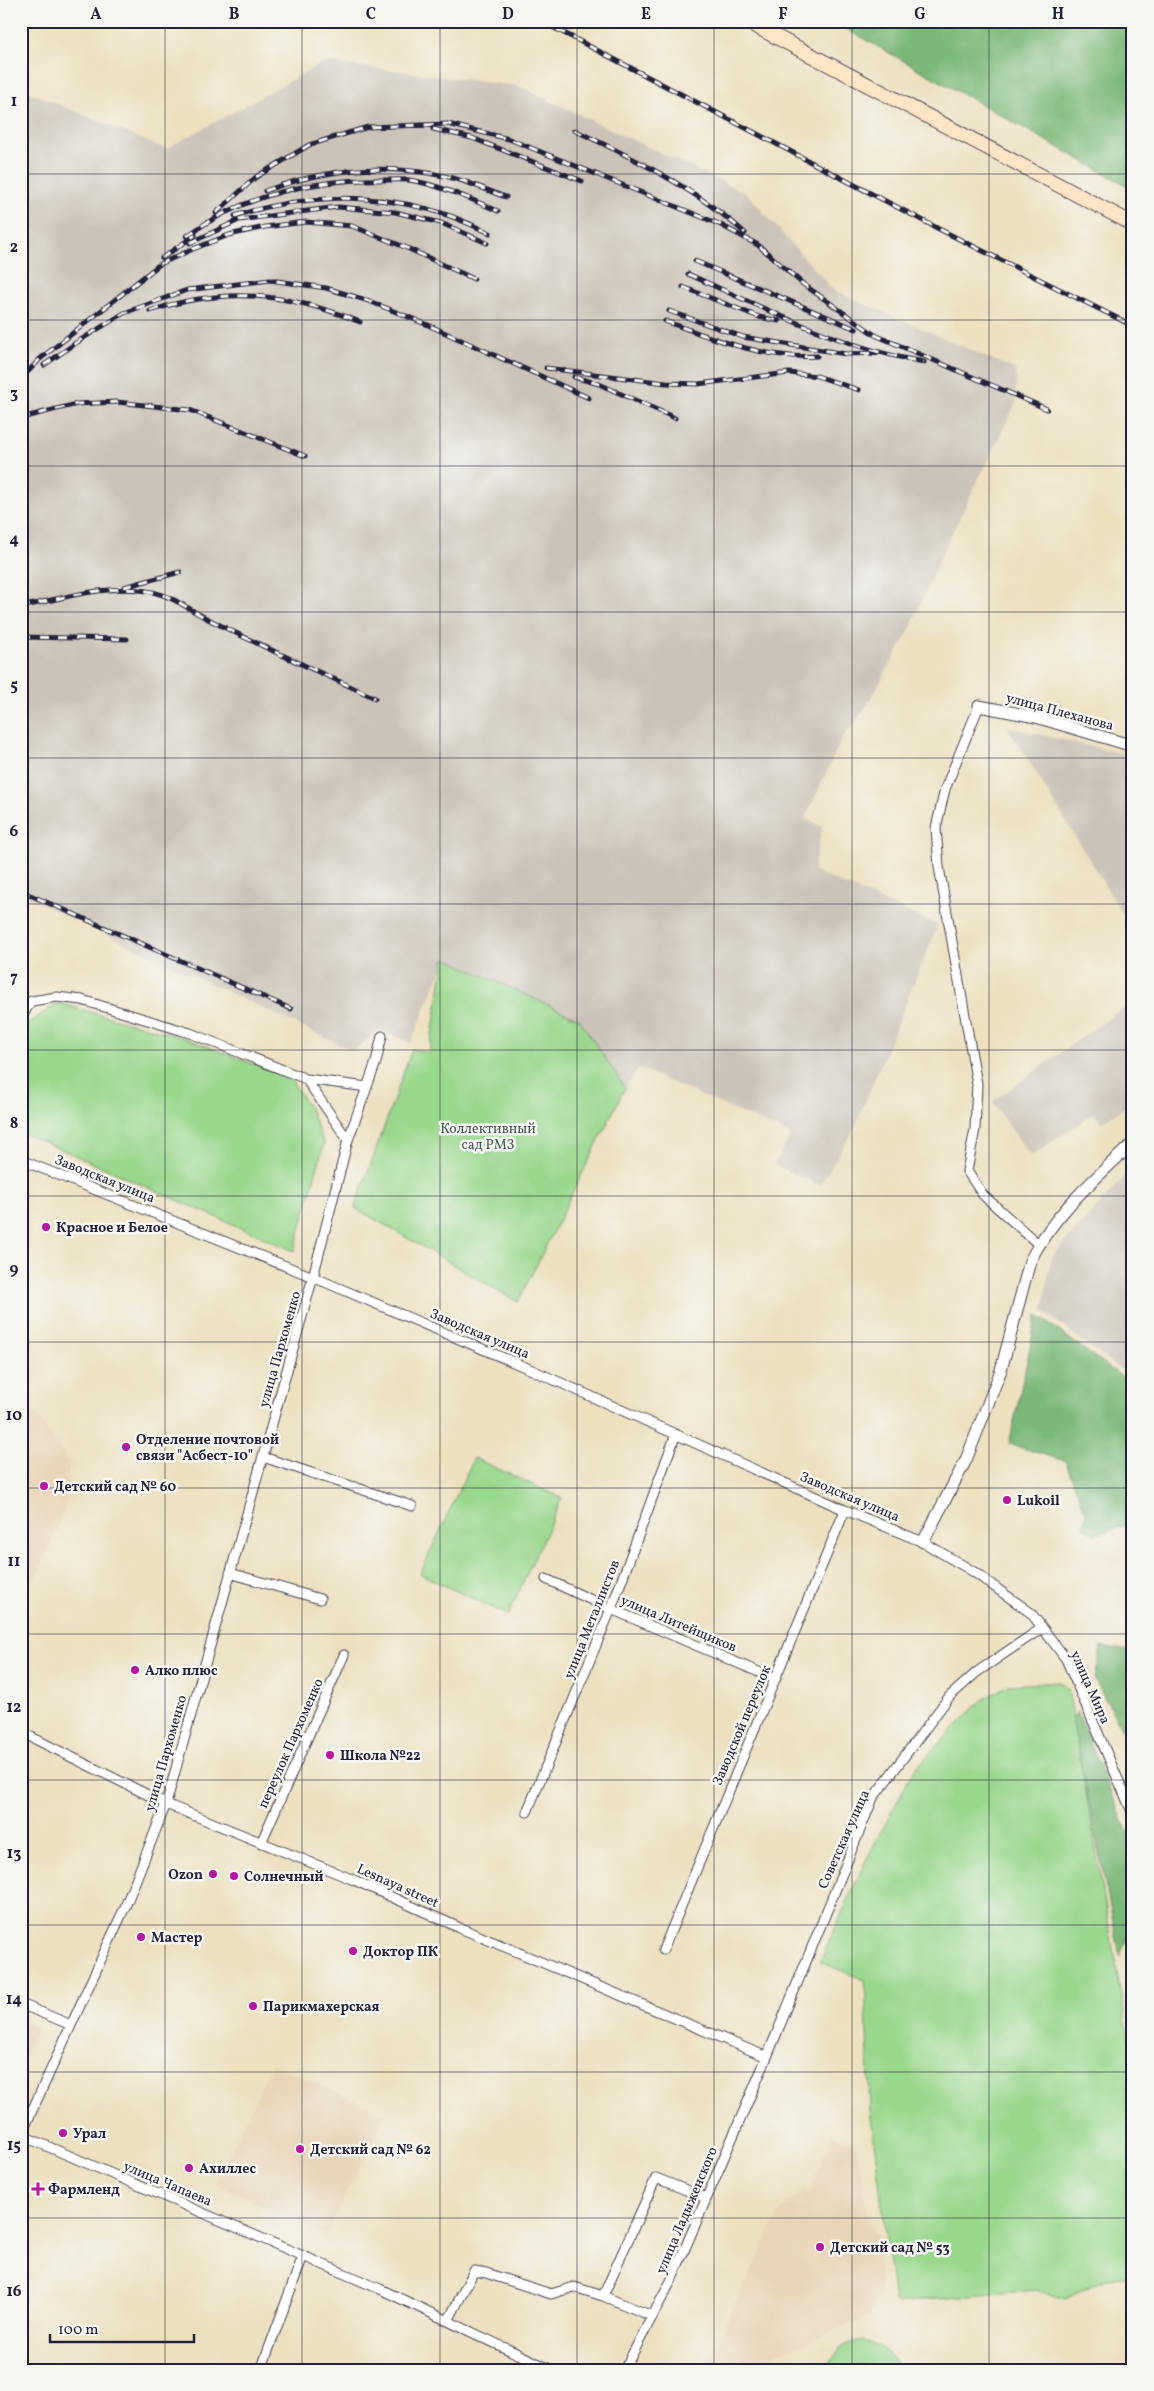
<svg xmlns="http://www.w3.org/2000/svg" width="1154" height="2391" viewBox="0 0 1154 2391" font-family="Vollkorn,serif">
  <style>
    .built { fill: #e8d4b7 }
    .industrial { fill: #cbc3b8 }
    .green { fill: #99d78c; stroke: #5e7c64 }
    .forest { fill: #7ab878; stroke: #4e6d5a }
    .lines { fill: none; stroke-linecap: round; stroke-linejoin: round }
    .minor-casing { stroke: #403e4f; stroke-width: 11 }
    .tertiary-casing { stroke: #403e4f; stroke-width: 13 }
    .secondary-casing { stroke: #403e4f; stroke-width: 16 }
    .minor { stroke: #fff; stroke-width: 9 }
    .tertiary { stroke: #fff; stroke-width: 11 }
    .secondary { stroke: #fde5c5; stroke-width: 14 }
    .rail-casing { stroke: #22223b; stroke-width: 5 }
    .rail { stroke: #f6f6f2; stroke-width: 3; stroke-dasharray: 9; stroke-linecap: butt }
    .grid { fill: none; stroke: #22223b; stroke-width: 1; stroke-opacity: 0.55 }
    .poi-dot { fill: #b5179e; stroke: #f6f6f2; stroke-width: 2 }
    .labels { text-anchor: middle; stroke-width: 5; stroke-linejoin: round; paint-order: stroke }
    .street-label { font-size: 14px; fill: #22223b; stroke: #f6f6f2 }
    .park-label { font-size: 14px; fill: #465853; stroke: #f6f6f2 }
    .poi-label { font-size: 14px; font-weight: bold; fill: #22223b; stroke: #f6f6f2; text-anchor: start }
    .neatline { fill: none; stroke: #22223b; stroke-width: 2 }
    .grid-label { font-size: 16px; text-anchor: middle; font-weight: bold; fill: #22223b }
  </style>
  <rect width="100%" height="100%" fill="#f6f6f2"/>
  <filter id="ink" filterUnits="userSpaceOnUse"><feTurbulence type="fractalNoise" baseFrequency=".02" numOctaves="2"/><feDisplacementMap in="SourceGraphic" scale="10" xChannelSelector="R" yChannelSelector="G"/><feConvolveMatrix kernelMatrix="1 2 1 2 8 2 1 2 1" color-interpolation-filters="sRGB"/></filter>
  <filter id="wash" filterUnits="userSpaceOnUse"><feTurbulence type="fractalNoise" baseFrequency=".0096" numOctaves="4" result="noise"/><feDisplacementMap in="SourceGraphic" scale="20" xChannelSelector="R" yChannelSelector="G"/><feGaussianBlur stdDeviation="1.12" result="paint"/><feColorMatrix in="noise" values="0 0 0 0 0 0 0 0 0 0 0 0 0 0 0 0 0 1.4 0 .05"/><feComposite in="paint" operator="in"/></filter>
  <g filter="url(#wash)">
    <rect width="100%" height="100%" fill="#ece0bf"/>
    <path class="built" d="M 21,1392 L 70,1463 L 65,1509 L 36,1578 L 21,1572 Z
      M 21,2020 L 37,2027 L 21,2061 Z
      M 272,2064 L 385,2114 L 327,2235 L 215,2184 Z
      M 832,2135 L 855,2144 L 871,2228 L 878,2235 L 876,2253 L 881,2294 L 867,2317 L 795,2347 L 731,2370 L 704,2370 L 778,2214 L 802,2189 L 810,2192 Z"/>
    <path class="industrial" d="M 324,62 L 518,86 L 746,193 L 833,290 L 1016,370 L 1016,403 L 943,551 L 909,631 L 866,707 L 841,740 L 805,819 L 822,827 L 813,871 L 938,925 L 853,1131 L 820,1185 L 774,1165 L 791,1135 L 639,1068 L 625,1088 L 579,1019 L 446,958 L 411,1043 L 379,1030 L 353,1051 L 21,894 L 21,89 L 166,149 Z
      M 1008,727 L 1133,756 L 1133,931 Z
      M 1133,1001 L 1133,1102 L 1101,1122 L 1094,1113 L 1031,1156 L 992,1102 Z
      M 1133,1168 L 1133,1379 L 1043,1311 L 1051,1257 Z"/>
    <path class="green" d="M 445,958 L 579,1019 L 625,1088 L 518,1302 L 355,1208 L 412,1049 L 429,1053 Z
      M 58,1003 L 182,1037 L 290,1078 L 311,1111 L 324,1144 L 294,1251 L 21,1132 L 21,1038 L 28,1023 Z
      M 474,1458 L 562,1498 L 508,1615 L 420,1574 Z
      M 1059,1682 L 1068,1689 L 1133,2064 L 1133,2277 L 1108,2278 L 1065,2299 L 1036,2290 L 894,2303 L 870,2109 L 865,1980 L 820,1962 L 865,1862 L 914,1770 L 981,1701 L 1008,1685 Z
      M 863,2340 C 881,2345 890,2353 899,2370 L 826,2370 C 833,2351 843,2343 863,2340 Z"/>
    <path class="forest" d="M 832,21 L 1133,21 L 1133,189 Z
      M 1037,1315 L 1133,1385 L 1133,1523 L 1094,1535 L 1084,1527 L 1086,1513 L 1065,1461 L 1009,1444 Z
      M 1101,1647 L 1133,1651 L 1133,1750 L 1095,1680 Z
      M 1077,1711 L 1133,1845 L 1133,1931 L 1129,1933 L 1120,1956 L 1072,1719 Z"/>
  </g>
  <g filter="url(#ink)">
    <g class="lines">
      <defs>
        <path id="minor" d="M 979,706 L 945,789 L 936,828 L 939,867 L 977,1084 L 975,1129 L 967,1171 L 983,1195 L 1038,1244
          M 21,1018 L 31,1001 L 57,997 L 82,1000 L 190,1033 L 306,1079 L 348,1140
          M 306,1079 L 367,1087
          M 21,1160 L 313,1277 L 532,1370 L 845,1510 L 923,1542 L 974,1572 L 1031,1613 L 1066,1659 L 1133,1814
          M 263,1457 L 412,1506
          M 230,1573 L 320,1599
          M 546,1579 L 611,1609 L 775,1679
          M 21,1732 L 166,1804 L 354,1880 L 460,1928 L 767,2057
          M 527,1812 L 611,1609 L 676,1434
          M 261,1843 L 344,1655
          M 663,1950 L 845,1510
          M 21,2004 L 71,2025
          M 21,2135 L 125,1907 L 166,1804 L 313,1277 L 348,1140 L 376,1062 L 382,1036
          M 21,2135 L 380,2289 L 552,2370
          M 652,2316 L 603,2296 L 656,2178 L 706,2198
          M 448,2321 L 474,2271 L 486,2273 L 551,2294 L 574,2287 L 603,2296
          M 261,2370 L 303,2256
          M 624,2370 L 671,2281 L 767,2057 L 873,1798 L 949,1697 L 977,1672 L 1042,1628"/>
        <path id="tertiary" d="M 979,706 L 1036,717 L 1133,746
          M 923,1542 L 966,1460 L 1001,1370 L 1030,1261 C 1053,1214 1095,1179 1133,1143"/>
        <path id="secondary" d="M 746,21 L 1133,224"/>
      </defs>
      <use href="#minor" class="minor-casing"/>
      <use href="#tertiary" class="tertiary-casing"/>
      <use href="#secondary" class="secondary-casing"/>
      <use href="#minor" class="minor"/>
      <use href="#tertiary" class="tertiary"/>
      <use href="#secondary" class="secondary"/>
      <defs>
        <path id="rail" d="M 541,21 L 939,229 L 1133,326
          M 433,129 L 472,138 L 582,181
          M 574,130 C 634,158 696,189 745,233
          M 265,191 C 324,169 382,163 444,176 C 465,180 486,190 506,197
          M 216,213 L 256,177 L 309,145 L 368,127 L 448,124 L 509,139 L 719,224 L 758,245 L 803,284 L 875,335 L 1047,409
          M 235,216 C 302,194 374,192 441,213 C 458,218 474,226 490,233
          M 187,236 C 242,195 317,178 385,180 C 395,180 406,179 415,181 C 444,187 471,199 498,211
          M 190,243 L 239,220 L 338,207 L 395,212 L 441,223 L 487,243
          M 162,258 L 195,235
          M 695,261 L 856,329
          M 688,274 C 761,307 844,349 924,362
          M 683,287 L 759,317 L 779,321
          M 150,311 C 225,286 288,293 360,322
          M 669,311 L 743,337 L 846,354 L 878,353
          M 665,321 C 712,338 766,360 817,356
          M 74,344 L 124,313 L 187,290 L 270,280 L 326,288 L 369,301 L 428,325 L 589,398
          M 44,365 L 79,341
          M 546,368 L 666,383 L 698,384 L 789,373 L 817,376 L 859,390
          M 574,377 L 599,384 L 675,418
          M 21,379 L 40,359 L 160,264 L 193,249 L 229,235 L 265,227 L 306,222 L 352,226 L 407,248 L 474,279
          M 21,418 L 77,404 L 117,402 L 190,410 L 305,456
          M 124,587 L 180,572
          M 21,607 C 63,598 109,583 152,592 C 173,596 191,611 210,620 C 264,648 320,672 375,698
          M 21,637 L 127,639
          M 21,891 L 291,1009"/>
      </defs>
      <use href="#rail" class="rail-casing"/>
      <use href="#rail" class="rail"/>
    </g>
  </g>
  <path class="grid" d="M 165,21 L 165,2370M 302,21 L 302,2370M 440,21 L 440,2370M 577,21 L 577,2370M 714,21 L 714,2370M 852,21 L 852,2370M 989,21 L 989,2370M 21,174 L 1133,174M 21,320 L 1133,320M 21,466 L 1133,466M 21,612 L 1133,612M 21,758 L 1133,758M 21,904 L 1133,904M 21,1050 L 1133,1050M 21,1196 L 1133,1196M 21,1342 L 1133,1342M 21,1488 L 1133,1488M 21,1634 L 1133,1634M 21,1780 L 1133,1780M 21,1925 L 1133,1925M 21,2072 L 1133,2072M 21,2218 L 1133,2218"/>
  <g class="poi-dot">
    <circle cx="46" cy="1227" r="5"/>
    <circle cx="126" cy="1447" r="5"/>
    <circle cx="44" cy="1486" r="5"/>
    <circle cx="1007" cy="1500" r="5"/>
    <circle cx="135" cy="1670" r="5"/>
    <circle cx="330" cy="1755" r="5"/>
    <circle cx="213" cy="1874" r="5"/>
    <circle cx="234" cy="1876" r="5"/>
    <circle cx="141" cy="1937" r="5"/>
    <circle cx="353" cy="1951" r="5"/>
    <circle cx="253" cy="2006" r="5"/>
    <circle cx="63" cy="2133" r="5"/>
    <circle cx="300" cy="2149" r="5"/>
    <circle cx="189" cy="2168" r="5"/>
    <path d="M35.5 2181.5h5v5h5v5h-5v5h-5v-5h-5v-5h5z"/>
    <circle cx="820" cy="2247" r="5"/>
  </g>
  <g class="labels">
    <g class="street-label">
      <text transform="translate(1060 711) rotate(15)" y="5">улица Плеханова</text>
      <text transform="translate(105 1178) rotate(22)" y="5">Заводская улица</text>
      <text transform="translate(480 1333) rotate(23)" y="5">Заводская улица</text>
      <text transform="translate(279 1349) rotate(-74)" y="5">улица Пархоменко</text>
      <text transform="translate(850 1496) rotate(23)" y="5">Заводская улица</text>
      <text transform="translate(591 1619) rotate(-68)" y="5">улица Металлистов</text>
      <text transform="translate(679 1623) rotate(23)" y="5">улица Литейщиков</text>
      <text transform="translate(1091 1687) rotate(66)" y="5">улица Мира</text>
      <text transform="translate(741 1725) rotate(-67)" y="5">Заводской переулок</text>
      <text transform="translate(290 1743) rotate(-66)" y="5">переулок Пархоменко</text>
      <text transform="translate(165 1753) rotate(-74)" y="5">улица Пархоменко</text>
      <text transform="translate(843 1839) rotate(-66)" y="5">Советская улица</text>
      <text transform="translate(398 1885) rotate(24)" y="5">Lesnaya street</text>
      <text transform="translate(168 2183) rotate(23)" y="5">улица Чапаева</text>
      <text transform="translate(686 2210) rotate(-67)" y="5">улица Ладыженского</text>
    </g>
    <g class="park-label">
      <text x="488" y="1133">Коллективный<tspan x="488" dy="16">сад РМЗ</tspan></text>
    </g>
    <g class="poi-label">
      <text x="56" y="1232">Красное и Белое</text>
      <text x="136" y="1444">Отделение почтовой<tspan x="136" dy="16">связи "Асбест-10"</tspan></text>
      <text x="54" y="1491">Детский сад № 60</text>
      <text x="1017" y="1505">Lukoil</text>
      <text x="145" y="1675">Алко плюс</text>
      <text x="340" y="1760">Школа №22</text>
      <text x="203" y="1879" text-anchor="end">Ozon</text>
      <text x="244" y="1881">Солнечный</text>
      <text x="151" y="1942">Мастер</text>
      <text x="363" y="1956">Доктор ПК</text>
      <text x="263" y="2011">Парикмахерская</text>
      <text x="73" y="2138">Урал</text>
      <text x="310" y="2154">Детский сад № 62</text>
      <text x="199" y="2173">Ахиллес</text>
      <text x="48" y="2194">Фармленд</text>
      <text x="830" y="2252">Детский сад № 53</text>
    </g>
  </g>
  <rect width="1154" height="2391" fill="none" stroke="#f6f6f2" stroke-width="55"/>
  <path d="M50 2334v8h144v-8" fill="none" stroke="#22223b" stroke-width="2.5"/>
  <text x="58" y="2334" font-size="15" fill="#22223b" stroke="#f6f6f2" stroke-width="4" paint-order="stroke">100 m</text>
  <rect x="28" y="28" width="1098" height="2336" class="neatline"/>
  <g class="grid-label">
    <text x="96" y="19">A</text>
    <text x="234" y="19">B</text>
    <text x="371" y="19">C</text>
    <text x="508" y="19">D</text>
    <text x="646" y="19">E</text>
    <text x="783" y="19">F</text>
    <text x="920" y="19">G</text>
    <text x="1058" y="19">H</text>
    <text x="14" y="106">1</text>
    <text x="14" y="252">2</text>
    <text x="14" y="398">3</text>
    <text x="14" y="544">4</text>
    <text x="14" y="690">5</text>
    <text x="14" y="836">6</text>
    <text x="14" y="982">7</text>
    <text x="14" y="1128">8</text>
    <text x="14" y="1274">9</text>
    <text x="14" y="1420">10</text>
    <text x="14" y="1566">11</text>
    <text x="14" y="1712">12</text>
    <text x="14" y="1858">13</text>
    <text x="14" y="2004">14</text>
    <text x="14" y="2150">15</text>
    <text x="14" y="2296">16</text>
  </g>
</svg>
